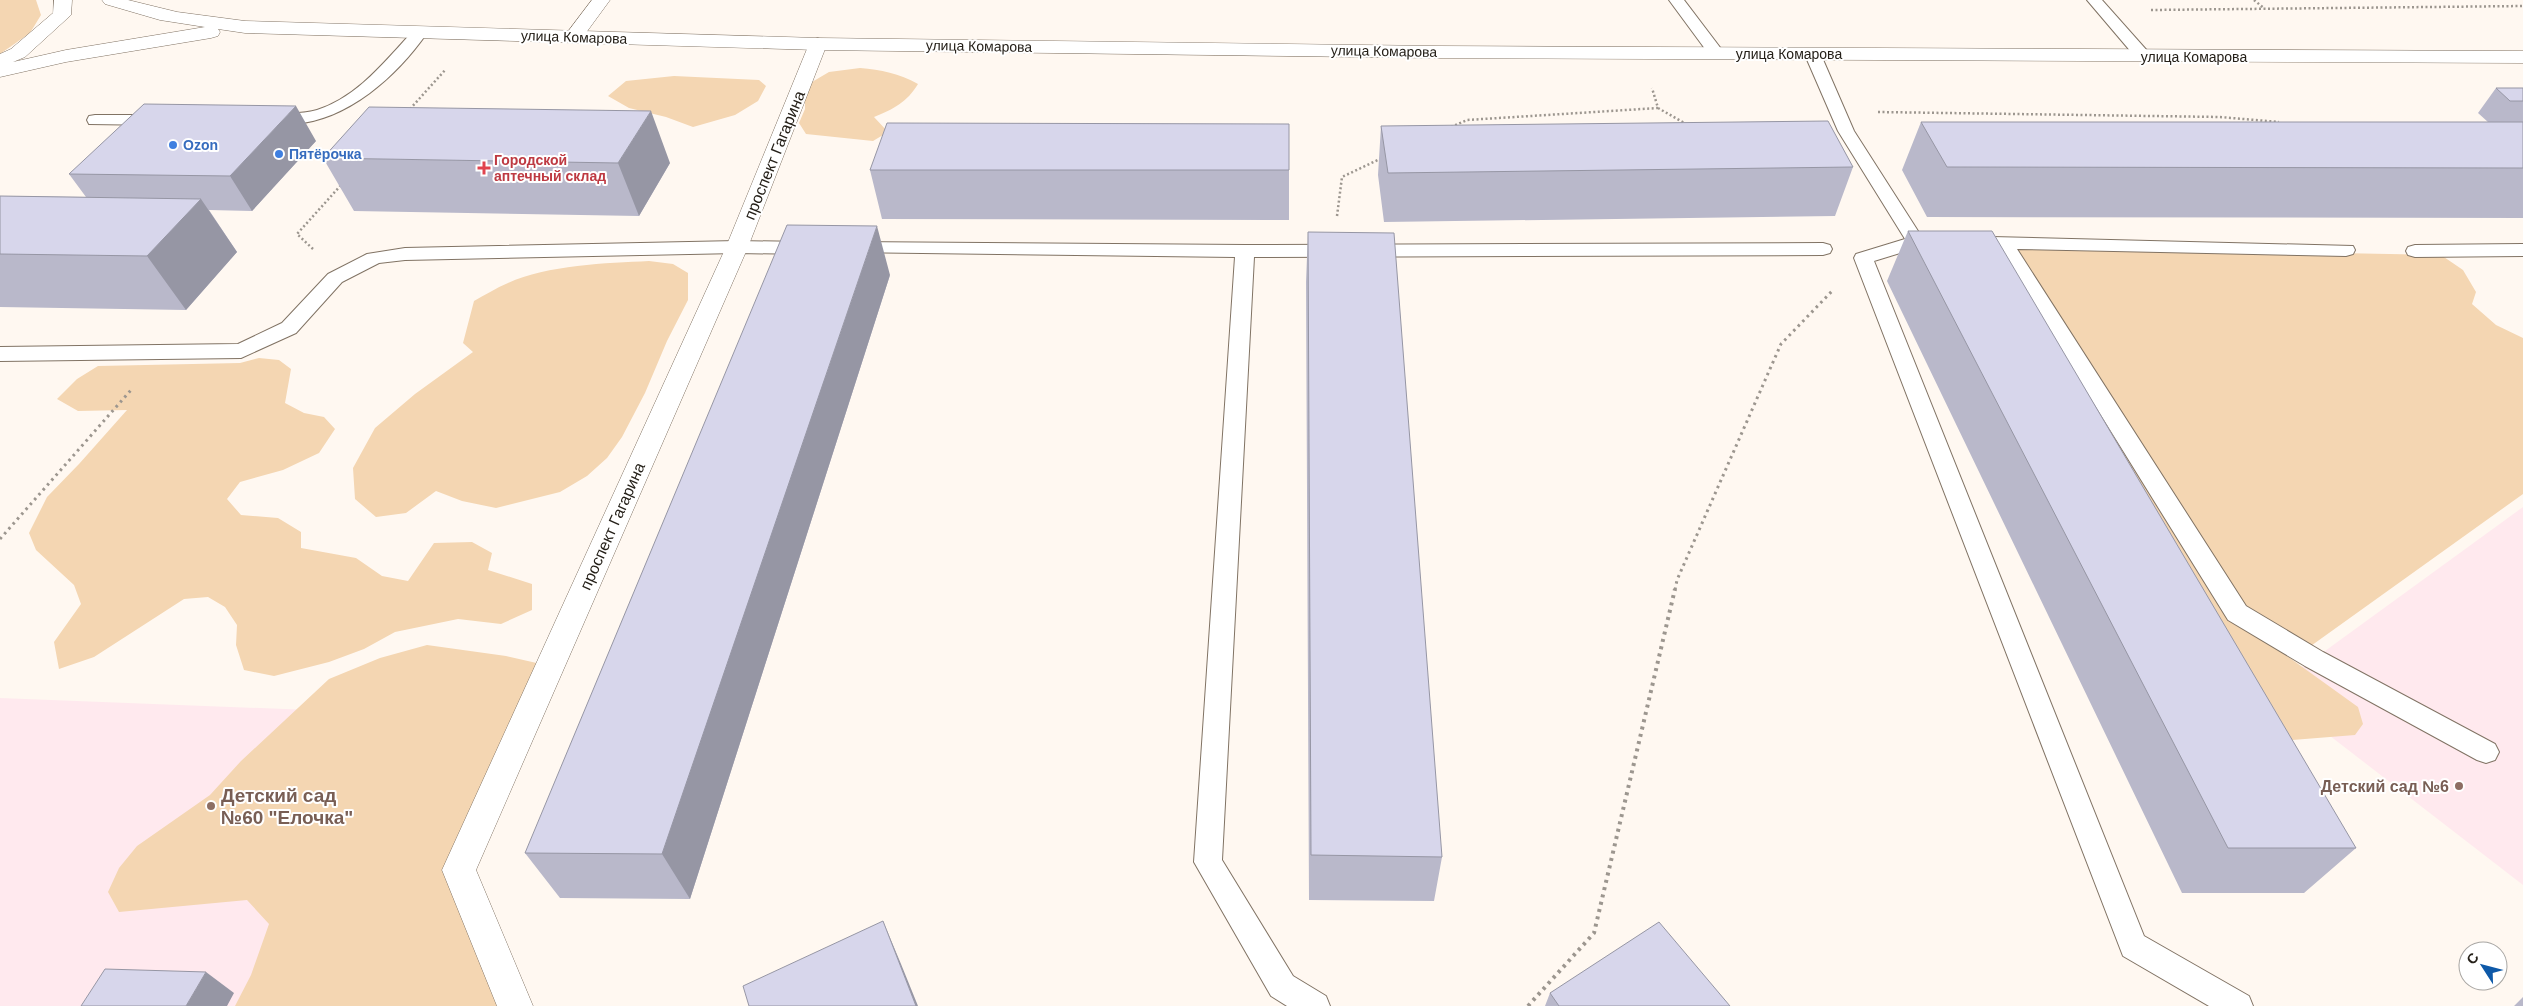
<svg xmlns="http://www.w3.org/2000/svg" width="2523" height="1006" viewBox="0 0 2523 1006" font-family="Arial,sans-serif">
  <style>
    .education { fill: #ffe9ee }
    .green { fill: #f4d6b2 }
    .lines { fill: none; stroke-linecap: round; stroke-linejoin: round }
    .service-casing { stroke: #817364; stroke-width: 2 }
    .minor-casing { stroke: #817364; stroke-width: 1 }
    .primary-casing { stroke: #817364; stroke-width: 1 }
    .path-far2 { stroke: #9c968f; stroke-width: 2.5; stroke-dasharray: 2 2.5; stroke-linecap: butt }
    .path-far1 { stroke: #9c968f; stroke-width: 3; stroke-dasharray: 2.5 4; stroke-linecap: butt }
    .path { stroke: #9c968f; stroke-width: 4; stroke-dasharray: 3 4.5; stroke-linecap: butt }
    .service { fill: #fff; fill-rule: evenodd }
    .minor { fill: #fff; fill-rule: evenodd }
    .primary { fill: #fff; fill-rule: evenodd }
    .wall { fill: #b9b8ca }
    .shaded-wall { fill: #9696a4 }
    .building { fill: #d7d6eb; stroke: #9696a4 }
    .shop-dot { fill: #3f7fe0; stroke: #fff; stroke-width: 2 }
    .health-dot { fill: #e0444e; stroke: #fff; stroke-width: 2 }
    .education-dot { fill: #8d6e63; stroke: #fff; stroke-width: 2 }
    .labels { text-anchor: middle; stroke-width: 4; stroke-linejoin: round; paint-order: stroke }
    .far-street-label { font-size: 14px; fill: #252019; stroke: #fff }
    .far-shop-label { font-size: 14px; font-weight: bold; fill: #366cbe; stroke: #fff; text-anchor: start }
    .far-health-label { font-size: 14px; font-weight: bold; fill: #be3a42; stroke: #fff; text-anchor: start }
    .street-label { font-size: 16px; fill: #252019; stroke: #fff }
    .education-label { font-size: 16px; font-weight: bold; fill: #785e54; stroke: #fff; text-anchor: end }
    .near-education-label { font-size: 19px; font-weight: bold; fill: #785e54; stroke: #fff; text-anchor: start }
  </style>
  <rect width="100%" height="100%" fill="#fff8f1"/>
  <path class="education" d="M 2523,507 L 2523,885 L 2268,688 L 2314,659 Z
    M 0,698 L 463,716 L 415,1006 L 0,1006 Z"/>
  <path class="green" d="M 0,0 L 36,0 L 41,15 L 30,33 L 0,54 Z
    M 860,68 C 881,70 899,73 918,84 C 907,102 894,109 874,117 L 888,132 L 873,141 L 806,134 L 799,123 L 805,109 L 805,96 L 812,82 L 829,72 Z
    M 674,76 L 759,80 L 766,86 L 758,101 L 735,115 L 693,127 L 666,117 L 629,108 L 608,96 L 626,81 Z
    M 2013,247 L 2441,255 L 2463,270 L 2476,292 L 2472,304 L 2496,325 L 2523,338 L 2523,494 L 2308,648 L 2246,610 Z
    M 1992,250 L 2269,643 L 2358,707 L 2363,724 L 2355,735 L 2279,741 Z
    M 649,261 L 673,264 L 688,273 L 688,300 L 667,341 L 645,393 L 622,437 L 607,458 L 587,476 L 560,492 L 496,508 L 462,501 L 436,491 L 406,513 L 376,517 L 355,499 L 353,468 L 375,428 L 415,394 L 473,352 L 463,343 L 474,301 C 485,295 496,288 508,283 C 547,265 607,263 649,261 Z
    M 259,358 L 279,360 L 291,369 L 285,403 L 304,413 L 324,417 L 335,429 L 319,453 L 283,470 L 240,482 L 227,499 L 241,515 L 278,518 L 301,532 L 301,548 L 356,558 L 382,576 L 408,581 L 434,543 L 472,542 L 492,553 L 488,570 L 532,584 L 532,610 L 501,624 L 458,619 L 395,632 L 364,649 L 329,662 L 274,676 L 244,670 L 236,645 L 237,625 L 225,607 L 208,597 L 184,599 L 94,657 L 59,669 L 54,642 L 81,604 L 74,585 L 36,550 L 29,533 L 47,497 L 79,464 L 127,410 L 78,411 L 57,399 L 77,379 L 98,366 L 240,363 Z
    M 427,645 L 506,656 L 541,664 L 445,877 L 498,1006 L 235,1006 L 251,975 L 269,924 L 247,900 L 119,912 L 108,892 L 119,868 L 137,846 L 210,795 L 241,761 L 329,679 L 380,658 Z"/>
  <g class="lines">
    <defs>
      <path id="service" d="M 1669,0 L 1684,0 L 1725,54 L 1723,57 L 1711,57 Z
        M 2087,0 L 2102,0 L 2150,54 L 2152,57 L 2150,60 L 2138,60 Z
        M 419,28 L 427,33 C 397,76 348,120 294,124 C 285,124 276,126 267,124 L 265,120 L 267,116 C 283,112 300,115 317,110 C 358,97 386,60 414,30 Z
        M 1813,50 L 1821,55 L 1854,131 L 1925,242 L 1923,246 L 1874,261 L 2144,936 L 2249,996 L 2253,1006 L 2209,1006 L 2123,956 L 1854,258 L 1856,254 L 1905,239 L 1838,131 L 1805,55 Z
        M 95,115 L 159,115 L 165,116 L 167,120 L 165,124 L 159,125 L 89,124 L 87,120 L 89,116 Z
        M 1992,237 L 2353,246 L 2355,250 L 2353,254 L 2346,256 L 2017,249 L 2246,606 L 2323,652 L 2495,744 L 2499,752 L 2495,760 L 2486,763 L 2477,760 L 2305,666 L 2228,620 L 1998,249 L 1985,247 L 1983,243 L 1985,239 Z
        M 737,241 L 807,242 L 814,244 L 816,248 L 814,252 L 807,254 L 737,253 L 405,260 L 379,263 L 342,282 L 296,333 L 241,358 L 0,361 L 0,347 L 238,344 L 282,323 L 328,274 L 367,254 L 405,248 Z
        M 852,242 L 1245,245 L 1823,243 L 1830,245 L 1832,249 L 1830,253 L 1823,255 L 1254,257 L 1222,860 L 1293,976 L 1326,996 L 1330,1006 L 1287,1006 L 1271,996 L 1194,862 L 1235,257 L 845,252 L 843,248 L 845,244 Z
        M 2523,244 L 2523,256 L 2415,257 L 2408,255 L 2406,251 L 2408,247 L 2415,245 Z"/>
      <path id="minor" d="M 592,0 L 610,0 L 580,41 L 566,41 L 564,37 Z
        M 818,38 L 825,40 L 827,44 L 748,247 L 476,870 L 533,1006 L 497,1006 L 442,870 L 726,247 L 809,44 L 811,40 Z"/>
      <path id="primary" d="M 54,0 L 72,0 L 71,15 L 25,57 L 13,62 L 66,50 L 205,27 L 160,20 L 105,4 L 102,0 L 128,0 L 177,12 L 245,21 L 818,38 L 1437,46 L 2523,51 L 2523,63 L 1437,58 L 818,50 L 245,33 L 218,29 L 220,32 L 218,36 L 211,38 L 66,62 L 0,77 L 0,54 L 11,49 L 53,13 Z"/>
    </defs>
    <use href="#service" class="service-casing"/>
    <use href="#minor" class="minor-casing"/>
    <use href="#primary" class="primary-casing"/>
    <path class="path-far2" d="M 2254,0 L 2265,9
      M 2151,10 L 2523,6
      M 1658,108 L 1686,124
      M 410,109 L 446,69
      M 1878,112 L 2220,117 L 2279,122
      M 1451,127 L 1467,120 L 1658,108 L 1652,88
      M 1337,216 L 1342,177 L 1382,158
      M 313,249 L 297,234 L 342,184"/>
    <path class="path-far1" d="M 0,539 L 131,390
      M 1675,590 L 1677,580 L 1781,344 L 1834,289"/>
    <path class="path" d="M 1528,1006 L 1594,933 L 1675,589"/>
    <use href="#service" class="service"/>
    <use href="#minor" class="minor"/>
    <use href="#primary" class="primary"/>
  </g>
  <path class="wall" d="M 2496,88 L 2523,88 L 2523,218 L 1927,217 L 1902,170 L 1921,122 L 2488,122 L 2478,113 Z
    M 1381,126 L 1853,167 L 1835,216 L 1384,222 L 1378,175 Z
    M 316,141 L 252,211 L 209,210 L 237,252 L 186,310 L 0,307 L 0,196 L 86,197 L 69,174 Z
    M 323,158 L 670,163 L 639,216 L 354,211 Z
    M 870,170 L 1289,170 L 1289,220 L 882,219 Z
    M 1908,231 L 2356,848 L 2304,893 L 2182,893 L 1887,281 Z
    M 1308,232 L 1442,857 L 1434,901 L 1309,900 L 1306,282 Z
    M 890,275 L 690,899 L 560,898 L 525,853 Z
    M 1550,993 L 1730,1006 L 1545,1006 Z
    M 2523,997 L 2523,1006 L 2514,1006 Z"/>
  <path class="shaded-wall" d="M 296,106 L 316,141 L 252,211 L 230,176 Z
    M 651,111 L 670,163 L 639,216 L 618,163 Z
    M 201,199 L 237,252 L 186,310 L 147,256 Z
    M 877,226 L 890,275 L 690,899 L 662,854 Z
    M 883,921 L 901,964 L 918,1006 L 916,1006 Z
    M 206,972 L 234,993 L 227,1006 L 186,1006 Z"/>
  <path class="building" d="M 2496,88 L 2523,88 L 2523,101 L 2510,101 Z
    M 144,104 L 296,106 L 230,176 L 69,174 Z
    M 369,107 L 651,111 L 618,163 L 323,158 Z
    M 1828,121 L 1853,167 L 1388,173 L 1381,126 Z
    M 1921,122 L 2523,122 L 2523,168 L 1947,167 Z
    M 887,123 L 1289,124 L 1289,170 L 870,170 Z
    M 0,196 L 201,199 L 147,256 L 0,254 Z
    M 787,225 L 877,226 L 662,854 L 525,853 Z
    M 1908,231 L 1992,231 L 2356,848 L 2228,848 Z
    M 1308,232 L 1394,233 L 1442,857 L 1311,855 Z
    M 883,921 L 916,1006 L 749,1006 L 743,986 Z
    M 1659,922 L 1730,1006 L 1559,1006 L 1550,993 Z
    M 105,969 L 206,972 L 186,1006 L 81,1006 Z"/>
  <g class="shop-dot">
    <circle cx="173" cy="145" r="5"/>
    <circle cx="279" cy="154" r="5"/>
  </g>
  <path class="health-dot" d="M481.5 160.5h5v5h5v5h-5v5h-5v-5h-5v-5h5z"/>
  <g class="education-dot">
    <circle cx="2459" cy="786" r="5"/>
    <circle cx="211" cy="806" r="5"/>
  </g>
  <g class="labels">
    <g class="far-street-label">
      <text transform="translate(574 37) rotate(2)" y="5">улица Комарова</text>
      <text transform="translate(979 46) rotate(1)" y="5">улица Комарова</text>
      <text transform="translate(1384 51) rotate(1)" y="5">улица Комарова</text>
      <text x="1789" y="59">улица Комарова</text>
      <text x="2194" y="62">улица Комарова</text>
    </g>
    <g class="far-shop-label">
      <text x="183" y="150">Ozon</text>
      <text x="289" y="159">Пятёрочка</text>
    </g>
    <g class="far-health-label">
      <text x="494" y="165">Городской<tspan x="494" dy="16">аптечный склад</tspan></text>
    </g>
    <g class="street-label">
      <text transform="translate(774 155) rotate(-68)" y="6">проспект Гагарина</text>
      <text transform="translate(612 526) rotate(-66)" y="6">проспект Гагарина</text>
    </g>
    <g class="education-label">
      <text x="2449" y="792">Детский сад №6</text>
    </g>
    <g class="near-education-label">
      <text x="221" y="802">Детский сад<tspan x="221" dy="22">№60 "Елочка"</tspan></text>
    </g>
  </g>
  <g transform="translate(2483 966) rotate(306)"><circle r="24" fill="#ffffff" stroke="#a8a6a3"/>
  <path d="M0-4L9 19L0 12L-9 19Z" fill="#0e59a8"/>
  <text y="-8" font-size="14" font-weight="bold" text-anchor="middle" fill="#252019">С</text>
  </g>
</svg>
